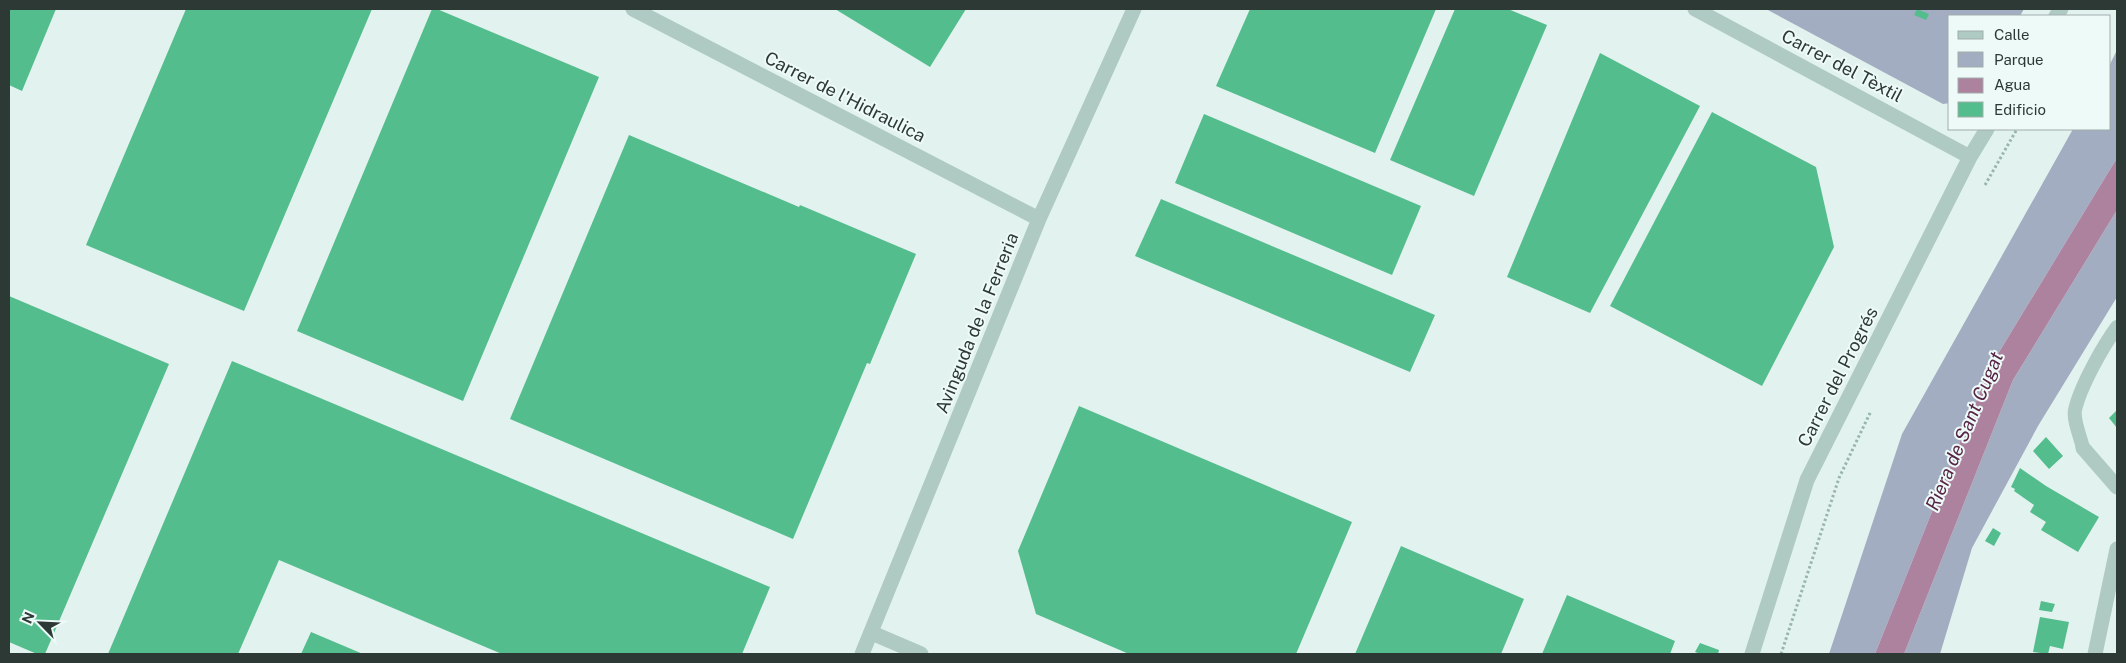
<svg xmlns="http://www.w3.org/2000/svg" width="2126" height="663" viewBox="0 0 2126 663" font-family="'Public Sans',sans-serif">
  <style>
    .green { fill: #a2adc1 }
    .water { fill: #ad829f }
    .building { fill: #54bd8d }
    .lines { fill: none; stroke-linecap: round; stroke-linejoin: round }
    .path { stroke: #98b6ad; stroke-width: 3; stroke-dasharray: 2.5 2.5; stroke-linecap: butt }
    .lane { stroke: #aecac3; stroke-width: 14 }
    .street { stroke: #aecac3; stroke-width: 15 }
    .labels { text-anchor: middle; stroke-width: 4; stroke-linejoin: round; paint-order: stroke }
    .street-label { font-size: 18px; fill: #2c3934; stroke: #eefaf8 }
    .water-label { font-size: 19px; font-style: italic; fill: #582445; stroke: #eefaf8 }
  </style>
  <rect width="100%" height="100%" fill="#e2f2ef"/>
  <path class="green" d="M 1766,9 L 2024,9 L 2020,16 L 1950,16 L 1950,103 L 1943,104 Z
    M 2117,50 L 2117,158 L 1990,367 L 1875,654 L 1829,654 L 1902,434 L 2073,129 L 2110,129 L 2110,64 Z
    M 2117,210 L 2117,297 L 2038,426 L 1972,548 L 1940,654 L 1904,654 L 2013,380 Z"/>
  <path class="water" d="M 2117,158 L 2117,210 L 2013,380 L 1904,654 L 1875,654 L 1990,367 Z"/>
  <path class="building" d="M 9,9 L 56,9 L 22,91 L 9,85 Z
    M 186,9 L 372,9 L 244,311 L 86,245 Z
    M 432,9 L 437,9 L 599,77 L 463,401 L 297,331 Z
    M 835,9 L 966,9 L 930,67 Z
    M 1250,9 L 1436,9 L 1375,153 L 1216,86 Z
    M 1455,9 L 1508,9 L 1547,25 L 1474,196 L 1390,160 Z
    M 1917,9 L 1929,14 L 1926,20 L 1914,15 Z
    M 1600,53 L 1700,106 L 1590,313 L 1507,277 Z
    M 1712,112 L 1816,167 L 1834,247 L 1762,386 L 1610,306 Z
    M 1204,114 L 1421,206 L 1392,275 L 1175,183 Z
    M 629,135 L 799,207 L 800,205 L 916,254 L 870,364 L 867,363 L 793,539 L 510,419 Z
    M 1161,199 L 1435,315 L 1410,372 L 1135,256 Z
    M 9,296 L 169,364 L 45,654 L 37,654 L 9,642 Z
    M 232,361 L 770,587 L 742,654 L 502,654 L 279,560 L 238,654 L 108,654 Z
    M 1079,406 L 1352,522 L 1296,654 L 1129,654 L 1036,614 L 1018,551 Z
    M 2117,410 L 2117,428 L 2109,418 Z
    M 2046,437 L 2063,456 L 2049,469 L 2033,451 Z
    M 2020,468 L 2046,486 L 2099,517 L 2078,552 L 2041,530 L 2046,522 L 2030,512 L 2034,505 L 2014,491 L 2015,489 L 2011,487 Z
    M 1993,528 L 2001,533 L 1994,546 L 1985,541 Z
    M 1401,546 L 1524,599 L 1501,654 L 1355,654 Z
    M 1567,595 L 1675,641 L 1670,654 L 1542,654 Z
    M 2041,601 L 2055,604 L 2052,612 L 2039,610 Z
    M 2040,617 L 2069,622 L 2063,649 L 2050,646 L 2048,654 L 2033,652 Z
    M 311,632 L 363,654 L 301,654 Z
    M 1700,643 L 1719,650 L 1718,654 L 1701,654 L 1695,652 Z"/>
  <g class="lines">
    <path class="path" d="M 1985,185 L 2017,129
      M 1781,654 L 1839,478 L 1871,411"/>
    <path class="lane" d="M 2083,448 C 2081,438 2073,421 2075,410 C 2080,387 2103,346 2117,327"/>
    <path class="street" d="M 633,9 L 1039,219
      M 1695,9 L 1970,157
      M 2056,16 L 2061,9
      M 2083,448 L 2117,487
      M 872,633 L 921,654
      M 862,654 L 1039,219 L 1134,9
      M 1752,654 L 1807,480 L 1970,157 L 1987,129
      M 2095,654 L 2117,549"/>
  </g>
  <g class="labels">
    <g class="street-label">
      <text transform="translate(1842 66) rotate(28)" y="6">Carrer del Tèxtil</text>
      <text transform="translate(845 97) rotate(27)" y="6">Carrer de l'Hidraulica</text>
      <text transform="translate(977 323) rotate(-68)" y="6">Avinguda de la Ferreria</text>
      <text transform="translate(1838 377) rotate(-63)" y="6">Carrer del Progrés</text>
    </g>
    <g class="water-label">
      <text transform="translate(1964 431) rotate(-67)" y="7">Riera de Sant Cugat</text>
    </g>
  </g>
  <rect width="2126" height="663" fill="none" stroke="#2c3934" stroke-width="20"/>
  <rect x="1948" y="15" width="162" height="115" fill="#eefaf8" stroke="#a0adaa"/>
  <rect x="1958" y="31" width="25" height="8" fill="#aecac3" stroke="#a0adaa"/>
  <text x="1994" y="40" font-size="15" fill="#2c3934">Calle</text>
  <rect x="1958" y="52" width="25" height="15" fill="#a2adc1" stroke="#a0adaa"/>
  <text x="1994" y="65" font-size="15" fill="#2c3934">Parque</text>
  <rect x="1958" y="78" width="25" height="15" fill="#ad829f" stroke="#a0adaa"/>
  <text x="1994" y="90" font-size="15" fill="#2c3934">Agua</text>
  <rect x="1958" y="102" width="25" height="15" fill="#54bd8d" stroke="#a0adaa"/>
  <text x="1994" y="115" font-size="15" fill="#2c3934">Edificio</text>
  <g transform="translate(40 623) rotate(294)" stroke="#eefaf8" stroke-width="4" paint-order="stroke">
  <path d="M0-4L9 19L0 12L-9 19Z" fill="#2c3934"/>
  <text y="-8" font-size="14" font-weight="bold" text-anchor="middle" fill="#2c3934">N</text>
  </g>
</svg>
